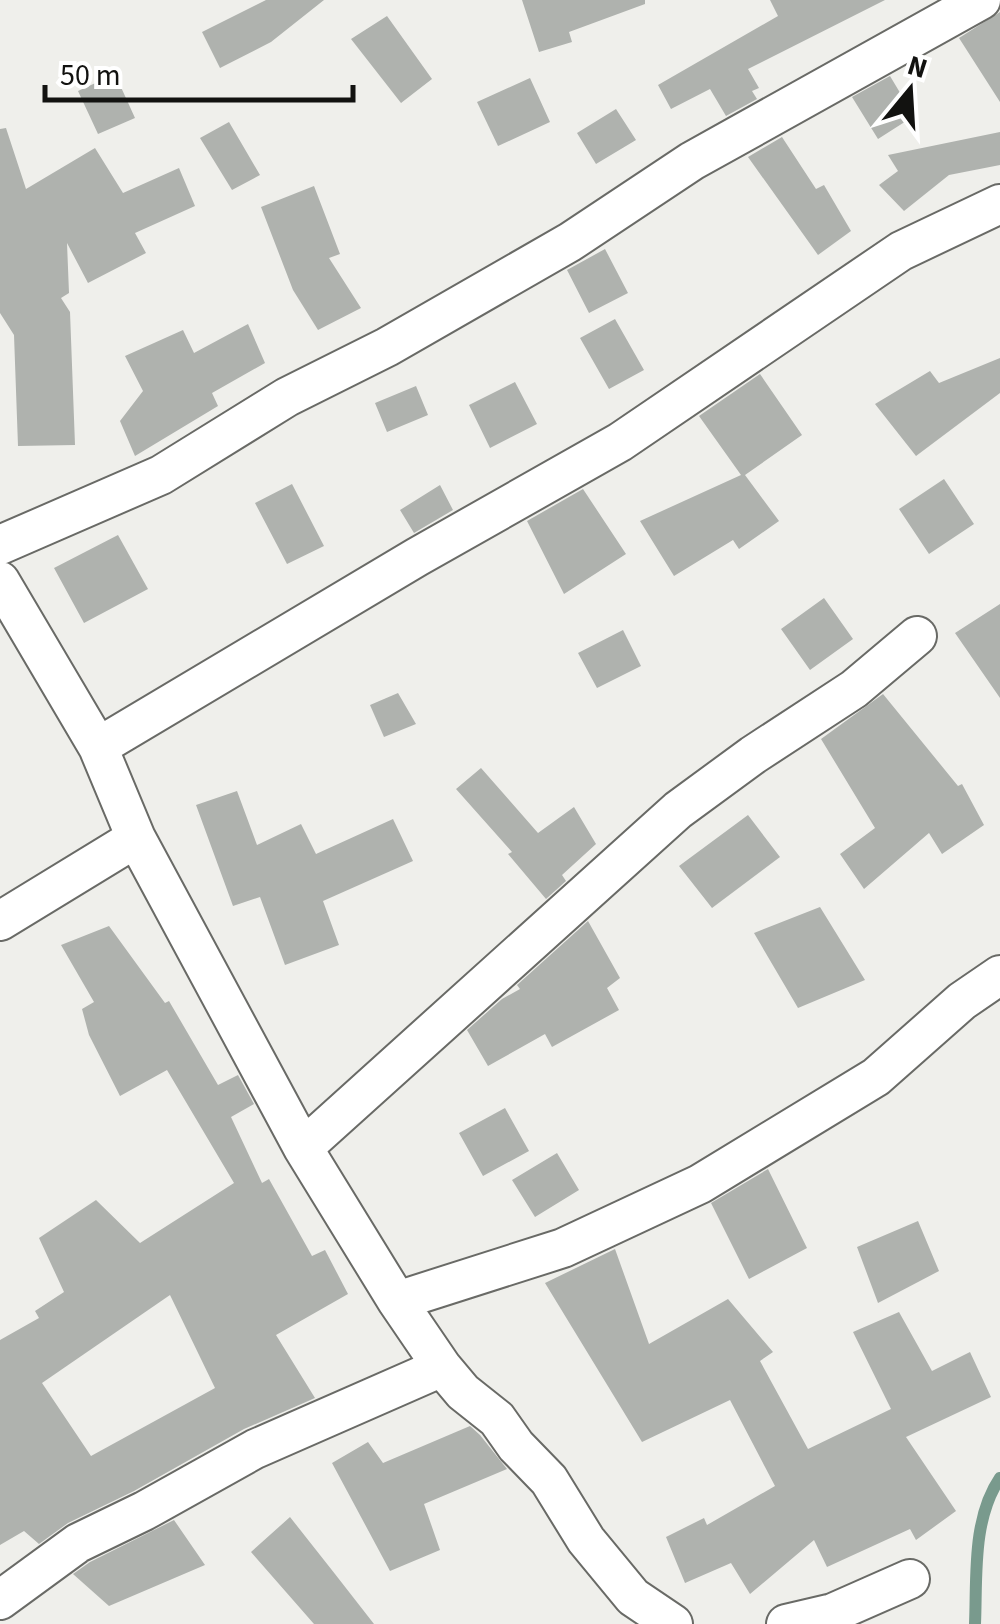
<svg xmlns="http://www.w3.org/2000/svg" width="1000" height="1624" viewBox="0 0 1000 1624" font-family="'Source Sans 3',sans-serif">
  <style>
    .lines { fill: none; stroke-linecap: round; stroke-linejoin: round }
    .stream { stroke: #799a8d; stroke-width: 12 }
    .building { fill: #afb2ae; fill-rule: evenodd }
    .street-casing { stroke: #696a66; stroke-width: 42 }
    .street { stroke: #fff; stroke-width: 38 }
  </style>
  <rect width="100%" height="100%" fill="#efefeb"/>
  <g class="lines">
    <path class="stream" d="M 975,1624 C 977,1577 972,1519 1000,1478"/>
  </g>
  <path class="building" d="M 266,0 L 324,0 L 271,42 L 220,68 L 202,32 Z
    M 522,0 L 645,0 L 645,4 L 569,32 L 572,42 L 539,52 Z
    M 770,0 L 885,0 L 748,69 L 759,88 L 752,91 L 757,99 L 726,116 L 710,89 L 671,109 L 658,85 L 778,16 Z
    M 1000,12 L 1000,102 L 959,38 Z
    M 387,16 L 432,79 L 401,103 L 351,39 Z
    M 115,74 L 135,118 L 98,134 L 78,91 Z
    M 890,76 L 914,116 L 878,139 L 852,97 Z
    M 530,78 L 550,122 L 498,146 L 477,102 Z
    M 616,109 L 636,140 L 596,164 L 577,133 Z
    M 229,122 L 260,175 L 232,190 L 200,138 Z
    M 6,128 L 26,189 L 95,148 L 123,193 L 179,168 L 195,206 L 135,233 L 146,253 L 88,283 L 67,243 L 69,293 L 61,298 L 70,312 L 75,445 L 18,446 L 14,335 L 0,313 L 0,129 Z
    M 1000,132 L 1000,165 L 949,175 L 904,211 L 879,185 L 898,171 L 888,155 Z
    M 782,137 L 816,189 L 824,185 L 851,231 L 818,255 L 748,157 Z
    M 314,186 L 340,254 L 329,258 L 361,308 L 318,330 L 293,290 L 261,207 Z
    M 605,249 L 628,293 L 589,313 L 567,270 Z
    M 615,319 L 644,370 L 609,389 L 580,338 Z
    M 248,324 L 265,363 L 212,393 L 218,406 L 135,456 L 120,421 L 143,391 L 125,356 L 183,330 L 194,353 Z
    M 1000,358 L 1000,393 L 916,456 L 875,404 L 930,371 L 939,383 Z
    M 760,374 L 802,435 L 745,475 L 779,521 L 739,549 L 733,540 L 674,576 L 640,521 L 741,475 L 699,416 Z
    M 515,382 L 537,424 L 490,448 L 469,405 Z
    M 416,386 L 428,415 L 387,432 L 375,403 Z
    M 944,479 L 974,524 L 929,554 L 899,509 Z
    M 292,484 L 324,546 L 287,564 L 255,503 Z
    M 440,485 L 453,510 L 414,533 L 400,510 Z
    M 583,489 L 626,554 L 564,594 L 527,521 Z
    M 118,535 L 148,589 L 84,623 L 54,568 Z
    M 824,598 L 853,639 L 810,670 L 781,629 Z
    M 1000,604 L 1000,698 L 955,633 Z
    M 623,630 L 641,666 L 597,688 L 578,653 Z
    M 398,693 L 416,724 L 384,737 L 370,705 Z
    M 883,694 L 958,786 L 962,784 L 984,825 L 942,854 L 929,833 L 864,889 L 840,854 L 875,828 L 821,739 Z
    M 481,768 L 538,833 L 574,807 L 596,844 L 562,875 L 566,881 L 546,899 L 508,854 L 512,852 L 456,789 Z
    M 237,791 L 257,845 L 301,824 L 316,854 L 393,819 L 413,861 L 323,901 L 339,945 L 285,965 L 260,897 L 233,906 L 196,805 Z
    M 748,815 L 780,857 L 712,908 L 679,866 Z
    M 820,907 L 865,980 L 798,1008 L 754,933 Z
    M 588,921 L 620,978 L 607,988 L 619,1010 L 552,1047 L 545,1034 L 488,1066 L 467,1030 L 502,999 L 520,989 L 517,985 Z
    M 109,926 L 165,1003 L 169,1001 L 218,1085 L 238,1075 L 254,1104 L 231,1117 L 262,1183 L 269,1179 L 312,1256 L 325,1250 L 348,1294 L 276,1335 L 315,1398 L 244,1429 L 134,1491 L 68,1523 L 39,1544 L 24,1531 L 0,1545 L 0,1340 L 39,1318 L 35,1311 L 64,1292 L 39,1238 L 96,1200 L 140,1243 L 234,1183 L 167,1070 L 120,1096 L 89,1035 L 82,1009 L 94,1002 L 61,945 ZM 170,1295 L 215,1388 L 91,1456 L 42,1383 Z
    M 505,1108 L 529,1151 L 483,1176 L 459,1133 Z
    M 557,1153 L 579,1190 L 535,1217 L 512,1180 Z
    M 768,1169 L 807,1248 L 749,1279 L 711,1203 Z
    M 918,1221 L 939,1271 L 878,1303 L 857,1247 Z
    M 615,1249 L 649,1344 L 728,1299 L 773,1352 L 760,1361 L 808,1449 L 891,1409 L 853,1332 L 899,1312 L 932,1371 L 970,1352 L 991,1397 L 906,1437 L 956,1511 L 916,1540 L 910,1529 L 827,1567 L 814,1540 L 750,1594 L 731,1563 L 685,1583 L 666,1537 L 704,1518 L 707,1525 L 775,1486 L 730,1400 L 642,1442 L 545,1283 Z
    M 470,1426 L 480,1435 L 507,1469 L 424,1504 L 440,1550 L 390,1571 L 332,1463 L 368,1442 L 383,1463 Z
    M 290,1517 L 335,1574 L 374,1624 L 314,1624 L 251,1552 Z
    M 174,1520 L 205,1565 L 109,1606 L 73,1574 L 90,1562 Z"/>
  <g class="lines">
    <defs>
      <path id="street" d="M 0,545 L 161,475 L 287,397 L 387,347 L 570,242 L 692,161 L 981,0
        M 0,581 L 98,747 L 136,838 L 303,1148 L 397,1301 L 442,1367 L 463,1392 L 497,1419 L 516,1446 L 549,1480 L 586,1540 L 633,1597 L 673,1624
        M 98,747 L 417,557 L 620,442 L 901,251 L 1000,204
        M 0,921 L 136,838
        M 303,1148 L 678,810 L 753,755 L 854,689 L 917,636
        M 397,1301 L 563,1248 L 700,1184 L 876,1077 L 962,1001 L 1000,975
        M 0,1600 L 78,1543 L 144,1511 L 255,1449 L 442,1367
        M 786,1624 L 833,1613 L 910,1579"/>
    </defs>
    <use href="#street" class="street-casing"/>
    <use href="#street" class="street"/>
  </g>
  <g transform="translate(910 90) rotate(18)" stroke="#ffffff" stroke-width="8" paint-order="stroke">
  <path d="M0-8L18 38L0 25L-18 38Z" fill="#121210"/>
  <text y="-15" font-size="28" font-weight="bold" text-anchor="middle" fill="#121210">N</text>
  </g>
  <path d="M45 85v15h308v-15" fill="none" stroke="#121210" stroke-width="5"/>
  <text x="60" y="85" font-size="30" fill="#121210" stroke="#ffffff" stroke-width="8" paint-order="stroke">50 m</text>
</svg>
